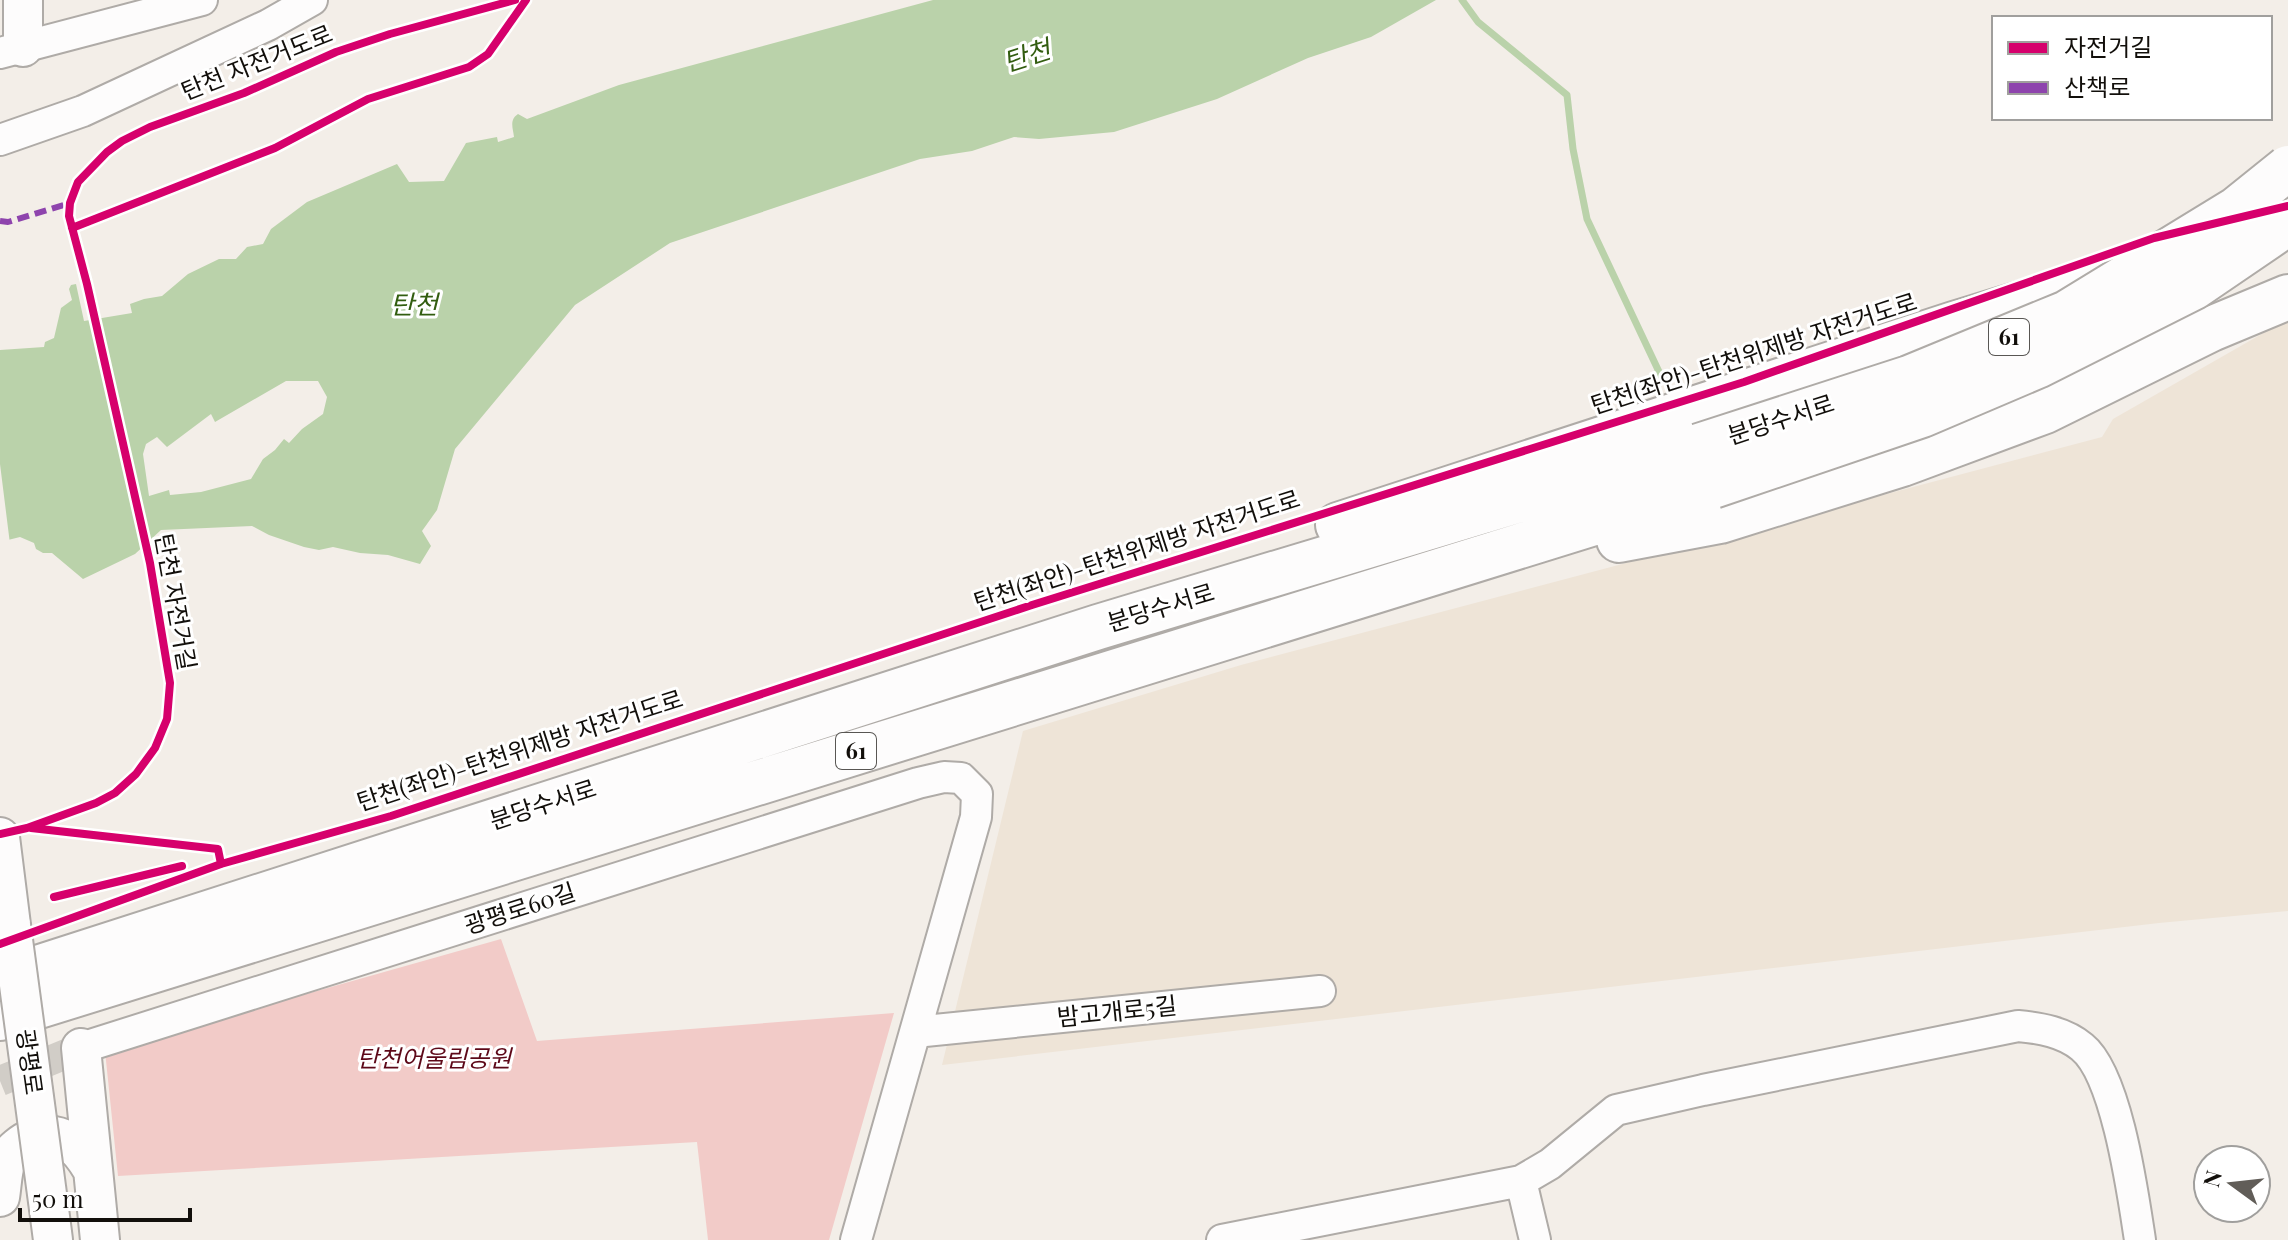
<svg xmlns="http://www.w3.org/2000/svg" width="2288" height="1240" viewBox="0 0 2288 1240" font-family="'Playfair Display','Noto Sans KR',serif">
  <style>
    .built { fill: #eee4d7 }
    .green { fill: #f2cbc8 }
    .water { fill: #bad2aa; fill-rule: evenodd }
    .pier { fill: #f3eee8 }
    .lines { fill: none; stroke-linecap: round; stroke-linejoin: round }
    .stream { stroke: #bad2aa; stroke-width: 7 }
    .minor-tunnel { stroke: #d1cdc7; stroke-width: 30; stroke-dasharray: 30 15; stroke-linecap: butt }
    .minor-casing { stroke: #afaba7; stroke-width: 34 }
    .major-casing { stroke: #afaba7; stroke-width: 42 }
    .highway-casing { stroke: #afaba7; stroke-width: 48 }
    .minor { stroke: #fdfcfc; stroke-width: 30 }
    .major { stroke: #fdfcfc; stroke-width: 38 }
    .highway { stroke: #fdfcfc; stroke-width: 44 }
    .major-bridge-casing { stroke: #afaba7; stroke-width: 42; stroke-linecap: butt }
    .highway-bridge-casing { stroke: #afaba7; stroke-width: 48; stroke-linecap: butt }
    .major-bridge { stroke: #fdfcfc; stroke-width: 38 }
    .highway-bridge { stroke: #fdfcfc; stroke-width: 44 }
    .quiet { stroke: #8e44ad; stroke-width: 6; stroke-dasharray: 12 6; stroke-linecap: butt }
    .cycleway-casing { stroke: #fff; stroke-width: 13 }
    .cycleway { stroke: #d6006c; stroke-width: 8 }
    .labels { text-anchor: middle; stroke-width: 6; stroke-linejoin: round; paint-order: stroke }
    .shield { fill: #fff; stroke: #595754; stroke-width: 2 }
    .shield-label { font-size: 22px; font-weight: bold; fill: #120f0b }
    .street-label { font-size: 24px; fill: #120f0b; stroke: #fff }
    .park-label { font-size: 24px; font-style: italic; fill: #5d0818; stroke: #fff }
    .water-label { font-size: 26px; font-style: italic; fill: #325d10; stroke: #fff }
  </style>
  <rect width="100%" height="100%" fill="#f3eee8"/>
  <path class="built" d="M 2288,319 L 2288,911 L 2159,923 L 942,1065 L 1023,731 L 1241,665 L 2102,437 L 2113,419 Z"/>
  <path class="green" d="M 501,939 L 537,1041 L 894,1013 L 829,1240 L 708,1240 L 697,1142 L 118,1176 L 105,1051 Z"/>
  <path class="water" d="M 933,0 L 1436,0 L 1371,37 L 1308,58 L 1217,99 L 1114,132 L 1039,139 L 1014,137 L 972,151 L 920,159 L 670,243 L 575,305 L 455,449 L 437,510 L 422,531 L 431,546 L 420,564 L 388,555 L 360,553 L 333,547 L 319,550 L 304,547 L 269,535 L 252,526 L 161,530 L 135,554 L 83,579 L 52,553 L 43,553 L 36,549 L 34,543 L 20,537 L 0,542 L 0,350 L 44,347 L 45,342 L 54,338 L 61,308 L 72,300 L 69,289 L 71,285 L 76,284 L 84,321 L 132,313 L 130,304 L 144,299 L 162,296 L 188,274 L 219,259 L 236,259 L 247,247 L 263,244 L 271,229 L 307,202 L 397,164 L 409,182 L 444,181 L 466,143 L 497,137 L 498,142 L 514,137 C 513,128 509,120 518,114 L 527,119 L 619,85 ZM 286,381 L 318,381 L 327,397 L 323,414 L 302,429 L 289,443 L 284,439 L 275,450 L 263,459 L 251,479 L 201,492 L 170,495 L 169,490 L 149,496 L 143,454 L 146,444 L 157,437 L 167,447 L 211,414 L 215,422 Z"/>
  <path class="pier" d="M 0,464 L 10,544 L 0,546 Z"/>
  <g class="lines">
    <path class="stream" d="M 1462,0 L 1478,22 L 1567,95 L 1573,149 L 1587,219 L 1661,376"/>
    <path class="minor-tunnel" d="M 0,1081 L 81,1048"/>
    <defs>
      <path id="minor" d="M 0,53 L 202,0
        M 0,140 L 83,111 L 268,25 L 312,0
        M 915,1032 L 1320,991
        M 81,1048 L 918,783 L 944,777 L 961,778 L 977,794 L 976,817 L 856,1240
        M 1222,1240 L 1521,1181
        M 1535,1240 L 1521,1181 L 1550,1164 L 1616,1110 L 1703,1090 L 2018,1026 C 2040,1028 2064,1032 2082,1047 C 2117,1075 2133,1195 2140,1240"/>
      <path id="major" d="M 23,0 L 23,47
        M 0,837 L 11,925
        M 81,1048 L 100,1240
        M 0,1197 C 2,1186 2,1169 7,1159 C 12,1151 23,1142 31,1139 C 61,1128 78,1145 92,1169
        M 49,1209 L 53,1240"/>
      <path id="highway" d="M 1338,525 L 1954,324 L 2118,274
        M 1619,540 L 1720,521 L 1902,464 L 2045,411 L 2211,329 L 2288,297
        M 0,980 L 1098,627 L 1699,446
        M 0,1018 L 1713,486"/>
    </defs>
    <use href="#minor" class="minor-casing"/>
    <use href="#major" class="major-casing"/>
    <use href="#highway" class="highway-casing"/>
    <use href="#minor" class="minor"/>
    <use href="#major" class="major"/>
    <use href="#highway" class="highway"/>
    <defs>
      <path id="major-bridge" d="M 11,925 L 49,1209"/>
      <path id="highway-bridge" d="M 1699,446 L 1909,378 L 2067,313 L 2237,209 L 2288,168
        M 1713,486 L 1922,415 L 2037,366 L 2194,287 L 2288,223"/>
    </defs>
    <use href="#major-bridge" class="major-bridge-casing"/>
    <use href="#highway-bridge" class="highway-bridge-casing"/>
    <use href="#major-bridge" class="major-bridge"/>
    <use href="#highway-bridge" class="highway-bridge"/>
    <path class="quiet" d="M 0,221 L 8,222 L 70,203"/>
    <defs>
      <path id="cycleway" d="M 72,228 L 275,148 L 368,99 L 469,67 L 488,54 L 526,0
        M 31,828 L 218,849 L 221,864
        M 0,834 L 27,828 L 96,803 L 115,793 L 136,774 L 155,748 L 167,719 L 170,683 L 150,563 L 87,284 L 69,216 L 70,203 L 78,182 L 107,152 L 122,141 L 150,127 L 244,93 L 336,52 L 390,34 L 515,0
        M 54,897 L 182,866
        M 0,944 L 221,864 L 391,816 L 1032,605 L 1744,382 L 2154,238 L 2288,206"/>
    </defs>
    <use href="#cycleway" class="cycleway-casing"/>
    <use href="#cycleway" class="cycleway"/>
  </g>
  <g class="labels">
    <g class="shield">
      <rect x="1989" y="319" width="40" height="36" rx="6"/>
      <rect x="836" y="733" width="40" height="36" rx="6"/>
    </g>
    <g class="shield-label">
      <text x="2009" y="345">61</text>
      <text x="856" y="759">61</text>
    </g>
    <g class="street-label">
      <text transform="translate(257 63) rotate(-22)" y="8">탄천 자전거도로</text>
      <text transform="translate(1754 354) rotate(-18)" y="8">탄천(좌안)-탄천위제방 자전거도로</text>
      <text transform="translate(1781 420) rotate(-18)" y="8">분당수서로</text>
      <text transform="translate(1137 551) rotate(-18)" y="8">탄천(좌안)-탄천위제방 자전거도로</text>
      <text transform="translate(175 602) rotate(80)" y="8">탄천 자전거길</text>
      <text transform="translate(1161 608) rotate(-17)" y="8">분당수서로</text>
      <text transform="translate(520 751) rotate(-18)" y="8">탄천(좌안)-탄천위제방 자전거도로</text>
      <text transform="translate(543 805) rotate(-18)" y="8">분당수서로</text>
      <text transform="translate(520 909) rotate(-18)" y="8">광평로60길</text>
      <text transform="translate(1117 1012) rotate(-6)" y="8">밤고개로5길</text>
      <text transform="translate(29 1062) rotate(82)" y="8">광평로</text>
    </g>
    <g class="park-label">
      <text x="434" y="1067">탄천어울림공원</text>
    </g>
    <g class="water-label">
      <text transform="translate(1027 56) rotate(-18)" y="9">탄천</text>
      <text x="414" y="314">탄천</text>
    </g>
  </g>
  <rect x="1992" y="16" width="280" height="104" fill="#ffffff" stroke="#a09f9d" stroke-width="2"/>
  <rect x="2008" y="42" width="40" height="12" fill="#d6006c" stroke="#a09f9d" stroke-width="2"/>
  <text x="2064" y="56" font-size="24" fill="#120f0b">자전거길</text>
  <rect x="2008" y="82" width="40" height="12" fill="#8e44ad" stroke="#a09f9d" stroke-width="2"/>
  <text x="2064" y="96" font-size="24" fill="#120f0b">산책로</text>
  <g transform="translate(2232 1184) rotate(285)"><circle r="38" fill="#ffffff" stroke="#a09f9d" stroke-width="2"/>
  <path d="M0-6L14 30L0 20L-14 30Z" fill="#615d58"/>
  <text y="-12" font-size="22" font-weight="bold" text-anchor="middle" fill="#120f0b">N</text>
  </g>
  <path d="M20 1208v12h170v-12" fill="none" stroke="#120f0b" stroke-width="4"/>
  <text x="32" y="1208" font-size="24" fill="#120f0b" stroke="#ffffff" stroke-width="6" paint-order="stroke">50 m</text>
</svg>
